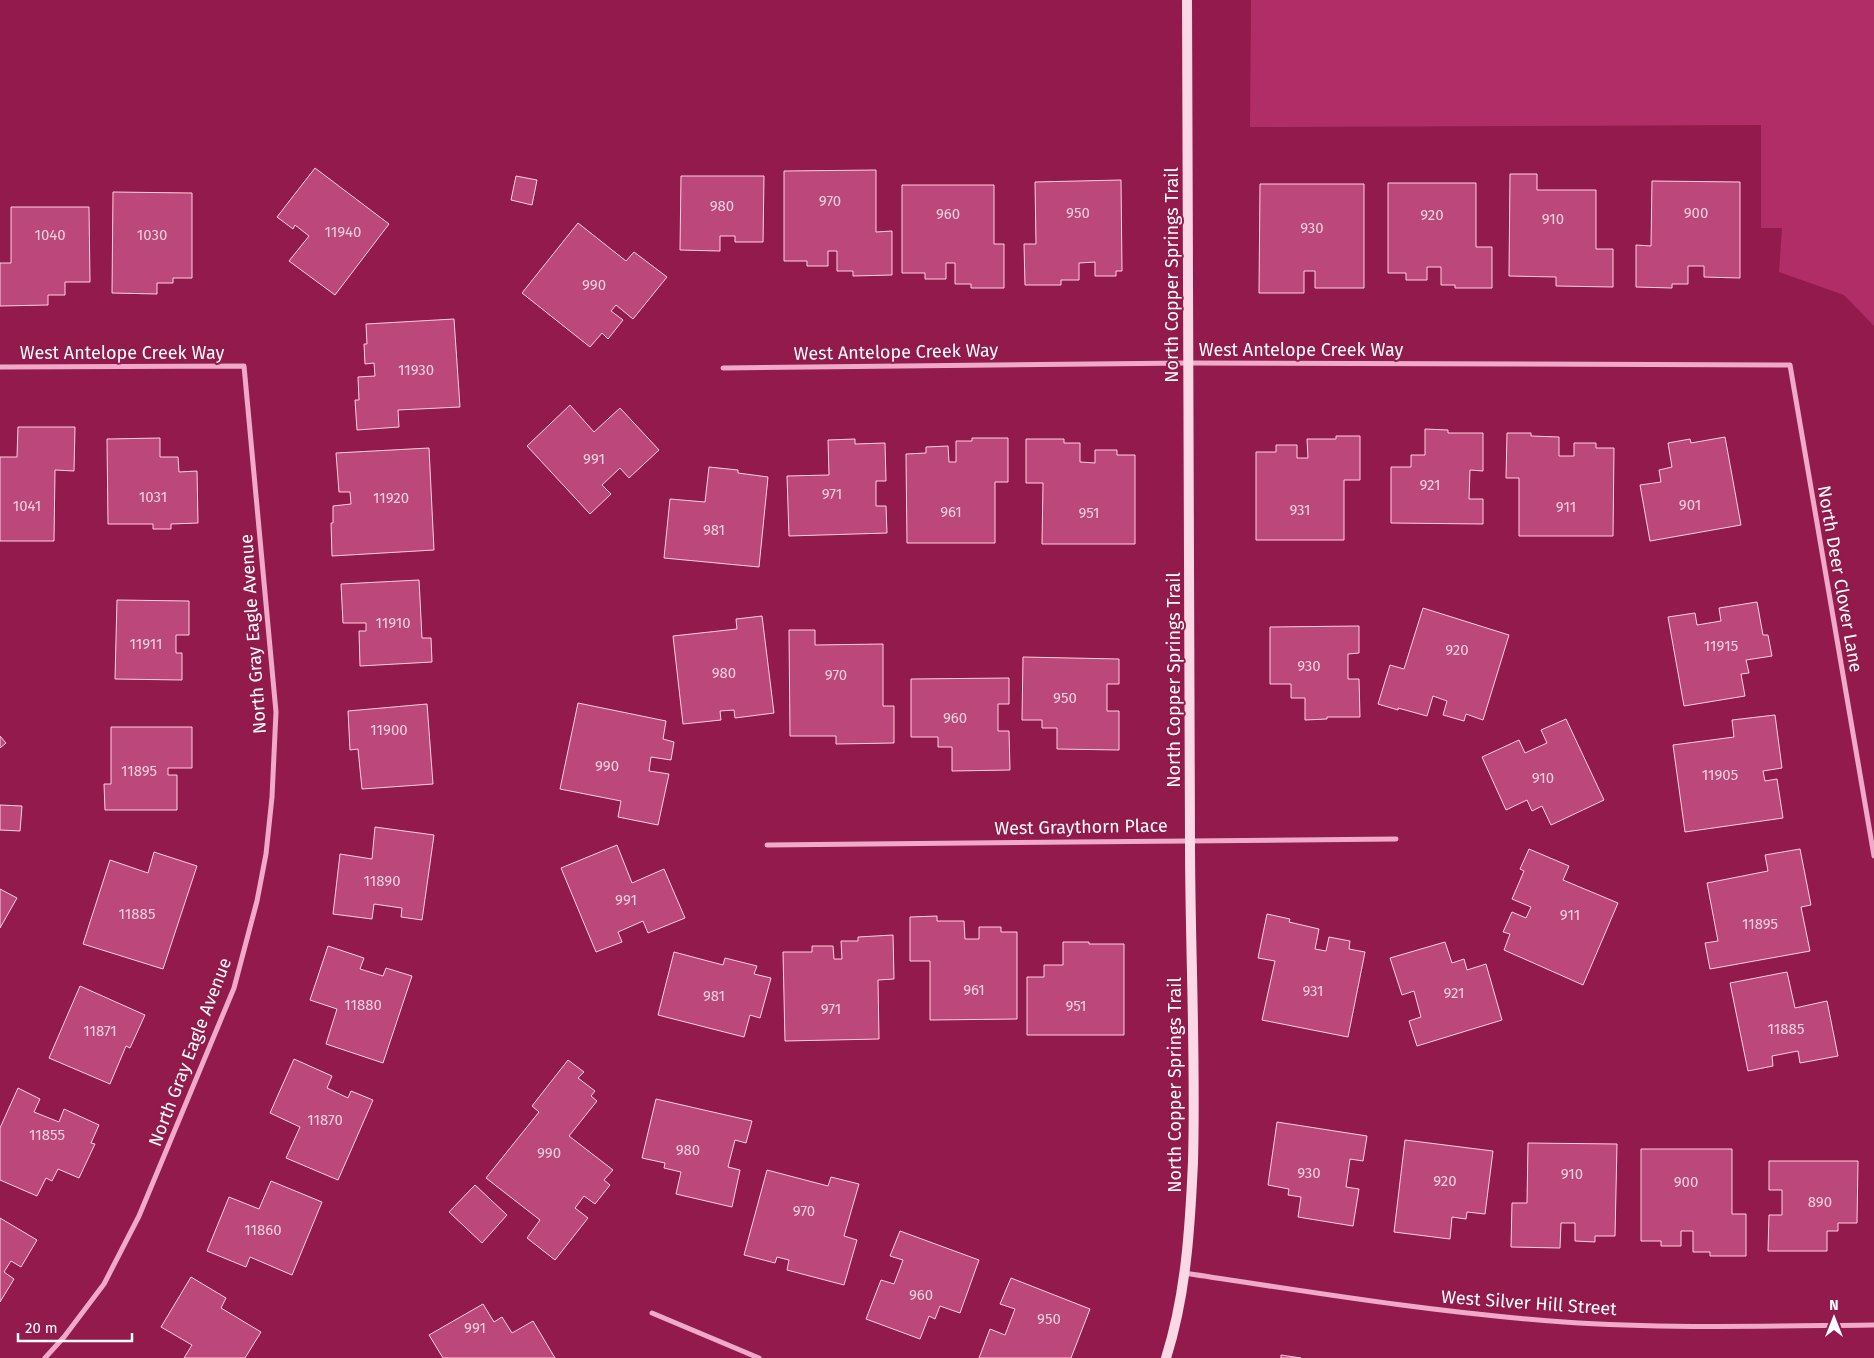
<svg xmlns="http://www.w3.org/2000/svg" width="1874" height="1358" viewBox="0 0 1874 1358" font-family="'Fira Sans',sans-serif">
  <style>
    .green { fill: #b12d67 }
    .building { fill: #bc477a; stroke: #fbd1e3 }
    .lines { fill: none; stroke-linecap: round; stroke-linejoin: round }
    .street { stroke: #efaac9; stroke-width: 5 }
    .secondary { stroke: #fbd8e6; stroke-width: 10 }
    .labels { text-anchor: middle; stroke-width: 4; stroke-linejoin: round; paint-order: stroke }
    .number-label { font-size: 15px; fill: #eed1de }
    .street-label { font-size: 18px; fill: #fff; stroke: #931a4d }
  </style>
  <rect width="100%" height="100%" fill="#931a4d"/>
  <path class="green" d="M 1251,0 L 1874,0 L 1874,326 L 1844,295 L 1779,272 L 1782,228 L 1761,228 L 1761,125 L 1250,127 Z"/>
  <path class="building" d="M 315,168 L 389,224 L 335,295 L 289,261 L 309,236 L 295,225 L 293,229 L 277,217 Z
    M 876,170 L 876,232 L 892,231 L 892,275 L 853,276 L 853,271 L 837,271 L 837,251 L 828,251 L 828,266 L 807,266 L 807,261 L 784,261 L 784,171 Z
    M 1510,174 L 1537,174 L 1537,190 L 1596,190 L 1596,249 L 1613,249 L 1613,287 L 1556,286 L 1556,277 L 1509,276 Z
    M 516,176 L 537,180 L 532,205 L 511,200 Z
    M 681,176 L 764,176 L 763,242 L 735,242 L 735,236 L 720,236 L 720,251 L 680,250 Z
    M 1121,180 L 1122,271 L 1116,271 L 1116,276 L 1095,276 L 1095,262 L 1079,263 L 1079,280 L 1061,280 L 1061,285 L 1025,285 L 1024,244 L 1036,244 L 1035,182 Z
    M 1652,181 L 1740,182 L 1740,278 L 1704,277 L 1704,266 L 1688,266 L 1688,284 L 1672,284 L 1672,288 L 1636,287 L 1636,245 L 1651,246 Z
    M 1388,183 L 1476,183 L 1476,247 L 1492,247 L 1492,288 L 1455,288 L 1455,285 L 1441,285 L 1441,267 L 1427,267 L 1427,280 L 1406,280 L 1406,273 L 1388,273 Z
    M 1260,184 L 1364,184 L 1364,288 L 1315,288 L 1315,271 L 1304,271 L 1304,293 L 1259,293 Z
    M 902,185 L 994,185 L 994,244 L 1004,244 L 1004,288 L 971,288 L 971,284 L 955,284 L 955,263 L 946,263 L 946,279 L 925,279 L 925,273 L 902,273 Z
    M 113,192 L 192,193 L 192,278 L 173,278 L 173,283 L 157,283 L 157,294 L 112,293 Z
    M 11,207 L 89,207 L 90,282 L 65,282 L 65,295 L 48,295 L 48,305 L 0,306 L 0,263 L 11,263 Z
    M 578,223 L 626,261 L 634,252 L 667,277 L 633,319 L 616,305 L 611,311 L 623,320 L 608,339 L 602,333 L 590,347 L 522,293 Z
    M 454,319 L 460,407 L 398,410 L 399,427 L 357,430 L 355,400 L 359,400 L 358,377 L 375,376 L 374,363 L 365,364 L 364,344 L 367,344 L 366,324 Z
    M 570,405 L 594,432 L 620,408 L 659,450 L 629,478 L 620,468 L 602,485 L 611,494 L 590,514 L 527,446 Z
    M 18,427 L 75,427 L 74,471 L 55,470 L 54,541 L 0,541 L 0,457 L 17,457 Z
    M 1425,429 L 1448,430 L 1448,433 L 1483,433 L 1483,471 L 1470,470 L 1469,499 L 1483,499 L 1483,524 L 1391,523 L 1391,467 L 1411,467 L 1411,455 L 1425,455 Z
    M 1507,433 L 1531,433 L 1531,436 L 1559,437 L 1559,456 L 1574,456 L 1574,443 L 1596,443 L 1596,448 L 1614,448 L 1613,536 L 1519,536 L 1519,478 L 1506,478 Z
    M 1336,436 L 1360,436 L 1360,480 L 1344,480 L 1344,540 L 1256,540 L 1256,452 L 1276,452 L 1276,445 L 1297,445 L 1297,458 L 1308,458 L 1307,439 L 1336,439 Z
    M 1725,437 L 1741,525 L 1650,541 L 1640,485 L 1661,482 L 1659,470 L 1672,467 L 1668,443 L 1690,439 L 1691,443 Z
    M 160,438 L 160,457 L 178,457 L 179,472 L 197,471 L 198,523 L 171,524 L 171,529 L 153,529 L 153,524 L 108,524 L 107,439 Z
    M 972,438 L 1008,438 L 1008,482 L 995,482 L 995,543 L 907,543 L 906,454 L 926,453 L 926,447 L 948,446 L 949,462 L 956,462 L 956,441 L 972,441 Z
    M 855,439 L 855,444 L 885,443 L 886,481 L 876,481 L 876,506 L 886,506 L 887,533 L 789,536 L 787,476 L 829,475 L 828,440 Z
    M 1026,439 L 1064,439 L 1064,443 L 1080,443 L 1080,462 L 1095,463 L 1095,450 L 1117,450 L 1117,455 L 1135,455 L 1135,544 L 1042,544 L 1043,483 L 1026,483 Z
    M 429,448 L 434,550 L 332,556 L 331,523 L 333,523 L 333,506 L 351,504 L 350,492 L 339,492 L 336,453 Z
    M 709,467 L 738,470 L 738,473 L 768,477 L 759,567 L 664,558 L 670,499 L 705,502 Z
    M 419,580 L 422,638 L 431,638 L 432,662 L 360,666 L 359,631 L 366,631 L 366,623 L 343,623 L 341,584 Z
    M 117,600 L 189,601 L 189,635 L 176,635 L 176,653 L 182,653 L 182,680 L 115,679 Z
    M 1757,602 L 1763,635 L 1768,635 L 1772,656 L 1746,660 L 1749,673 L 1741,674 L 1745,696 L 1684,706 L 1668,617 L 1695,613 L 1697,625 L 1721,621 L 1719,608 Z
    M 1423,608 L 1509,635 L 1483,720 L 1466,714 L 1464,721 L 1443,715 L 1447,701 L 1433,696 L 1427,716 L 1398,708 L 1398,710 L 1378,704 L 1390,665 L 1404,669 Z
    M 762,616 L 774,713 L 735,718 L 734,710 L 720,711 L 721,720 L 683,724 L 673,636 L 737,629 L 736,619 Z
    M 1359,626 L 1359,653 L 1348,654 L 1348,679 L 1359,679 L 1360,717 L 1327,717 L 1327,719 L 1305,720 L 1305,698 L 1291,698 L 1291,684 L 1270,684 L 1270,627 Z
    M 789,630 L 815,630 L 815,645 L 883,644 L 883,706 L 894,706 L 894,743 L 836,744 L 836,736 L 790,736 Z
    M 1023,657 L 1119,659 L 1119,684 L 1107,684 L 1107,711 L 1119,711 L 1119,750 L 1057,749 L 1057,728 L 1042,728 L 1042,720 L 1022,720 Z
    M 1009,678 L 1009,704 L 998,704 L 998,731 L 1009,731 L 1010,770 L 952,771 L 952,747 L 938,747 L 938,737 L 911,737 L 911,679 Z
    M 578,703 L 666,721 L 663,739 L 674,742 L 671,760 L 651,757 L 649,771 L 669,774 L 658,825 L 618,817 L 621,801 L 560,789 Z
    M 427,704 L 433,784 L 362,789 L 358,749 L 350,750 L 348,711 Z
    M 1775,715 L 1782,768 L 1763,771 L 1765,781 L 1777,779 L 1783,818 L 1685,832 L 1673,745 L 1734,737 L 1732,720 Z
    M 1566,719 L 1604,800 L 1551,825 L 1542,806 L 1532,811 L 1527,800 L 1506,810 L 1482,757 L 1519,740 L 1525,753 L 1547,743 L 1541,730 Z
    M 111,727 L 192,727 L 192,768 L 168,768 L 168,775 L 177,775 L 177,810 L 105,810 L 104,784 L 111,784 Z
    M 0,736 L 6,743 L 0,748 Z
    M 0,805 L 22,806 L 20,831 L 0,830 Z
    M 375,827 L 434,835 L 422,920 L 401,917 L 402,908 L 374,904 L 372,919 L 333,914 L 340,854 L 372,859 Z
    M 617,845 L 632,883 L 664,869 L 685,918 L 648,933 L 643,921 L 618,932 L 622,942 L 596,952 L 561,868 Z
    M 1529,849 L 1569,866 L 1563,880 L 1618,903 L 1583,985 L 1504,950 L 1510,934 L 1503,932 L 1512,912 L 1526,918 L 1531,907 L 1512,899 L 1524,871 L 1520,869 Z
    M 1800,849 L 1811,905 L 1801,907 L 1810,951 L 1710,969 L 1705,943 L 1718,941 L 1707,883 L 1768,871 L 1765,855 Z
    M 154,852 L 197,866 L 163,969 L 83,944 L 110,860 L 148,873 Z
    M 0,889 L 17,898 L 0,928 Z
    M 1267,914 L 1290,919 L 1289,922 L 1319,929 L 1315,949 L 1326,951 L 1329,937 L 1350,941 L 1349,949 L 1365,952 L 1348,1037 L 1262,1020 L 1275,961 L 1258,958 Z
    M 937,916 L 937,921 L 964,921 L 965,939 L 979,939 L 979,927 L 1001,927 L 1001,932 L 1017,932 L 1017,1019 L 930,1020 L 930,961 L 910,961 L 910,917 Z
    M 893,935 L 894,979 L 878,980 L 879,1039 L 785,1041 L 783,952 L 812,952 L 812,946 L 833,946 L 834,959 L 842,959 L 841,941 L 858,941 L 858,937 Z
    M 1063,942 L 1089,942 L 1089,944 L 1124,944 L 1124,1035 L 1027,1035 L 1027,977 L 1044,977 L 1044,965 L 1063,965 Z
    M 1445,942 L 1452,963 L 1464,959 L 1467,970 L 1486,964 L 1502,1020 L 1417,1046 L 1409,1021 L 1421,1017 L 1414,991 L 1402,995 L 1390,958 Z
    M 328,946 L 364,958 L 360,969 L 383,976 L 386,968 L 412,976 L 383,1063 L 326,1044 L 337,1009 L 310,1000 Z
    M 674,952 L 723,965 L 725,958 L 757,966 L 754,974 L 771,978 L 760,1018 L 750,1015 L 744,1037 L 658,1015 Z
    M 1787,972 L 1795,1008 L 1827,1001 L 1838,1056 L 1800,1063 L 1798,1051 L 1772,1056 L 1773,1066 L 1748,1071 L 1730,983 Z
    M 80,986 L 145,1015 L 130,1048 L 126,1046 L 110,1084 L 49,1058 Z
    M 294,1059 L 332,1076 L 327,1088 L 348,1098 L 351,1091 L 373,1100 L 338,1180 L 286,1158 L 300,1127 L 270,1113 Z
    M 568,1060 L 584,1072 L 578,1078 L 595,1091 L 591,1096 L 597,1101 L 569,1136 L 613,1170 L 604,1180 L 610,1185 L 595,1204 L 584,1196 L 575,1208 L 588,1218 L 555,1260 L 527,1238 L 540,1220 L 486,1178 L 539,1112 L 532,1106 Z
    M 18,1088 L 40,1099 L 34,1112 L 59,1122 L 64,1109 L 99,1125 L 91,1143 L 95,1144 L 79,1178 L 58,1169 L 52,1181 L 46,1178 L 37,1196 L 0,1180 L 0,1128 Z
    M 656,1099 L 752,1121 L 746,1143 L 735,1140 L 728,1167 L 740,1170 L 732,1207 L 676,1194 L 681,1172 L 664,1168 L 665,1163 L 642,1158 Z
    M 1277,1122 L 1367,1136 L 1363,1161 L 1350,1159 L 1346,1187 L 1359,1189 L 1353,1226 L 1298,1217 L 1301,1197 L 1288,1195 L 1289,1189 L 1268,1185 Z
    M 1405,1140 L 1493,1151 L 1485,1214 L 1467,1212 L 1466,1219 L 1452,1217 L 1450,1239 L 1394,1232 Z
    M 1528,1143 L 1617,1144 L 1615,1236 L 1595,1236 L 1595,1242 L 1575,1241 L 1575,1223 L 1561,1223 L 1560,1248 L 1511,1247 L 1512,1203 L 1527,1203 Z
    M 1641,1149 L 1732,1149 L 1732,1214 L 1746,1214 L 1746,1256 L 1710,1256 L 1710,1252 L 1693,1252 L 1693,1231 L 1681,1231 L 1681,1246 L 1661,1246 L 1661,1241 L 1641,1241 Z
    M 1769,1161 L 1858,1161 L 1857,1223 L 1838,1223 L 1838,1231 L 1827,1231 L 1827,1251 L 1768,1251 L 1769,1215 L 1782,1215 L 1782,1190 L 1769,1190 Z
    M 767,1170 L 828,1186 L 831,1177 L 859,1184 L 844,1236 L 857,1240 L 844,1285 L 787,1270 L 789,1260 L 777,1257 L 775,1263 L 744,1255 Z
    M 271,1181 L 322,1202 L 292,1275 L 250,1257 L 246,1267 L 207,1251 L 229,1197 L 259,1209 Z
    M 475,1185 L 507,1215 L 482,1243 L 449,1212 Z
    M 0,1218 L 37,1240 L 21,1267 L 11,1261 L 4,1272 L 14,1279 L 0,1302 Z
    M 900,1231 L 979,1260 L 960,1313 L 940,1306 L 935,1319 L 929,1316 L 920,1339 L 866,1319 L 881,1280 L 894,1284 L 903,1260 L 890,1256 Z
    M 191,1277 L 226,1298 L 221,1308 L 261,1332 L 245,1358 L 184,1358 L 192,1345 L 161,1327 Z
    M 1011,1278 L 1090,1309 L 1071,1358 L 979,1358 L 990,1329 L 1005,1335 L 1015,1309 L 1000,1304 Z
    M 483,1304 L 494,1322 L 502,1317 L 512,1333 L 533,1321 L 555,1358 L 443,1358 L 429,1335 Z
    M 1281,1355 L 1301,1358 L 1281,1358 Z"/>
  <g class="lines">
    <path class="street" d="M 0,367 L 244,366 L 276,712 L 272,797 L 266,854 L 257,901 L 234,988 L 139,1216 L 104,1284 L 64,1337 L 45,1358
      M 723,368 L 1189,363 L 1790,365 L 1874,856
      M 767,845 L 1396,839
      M 1184,1273 C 1310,1292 1436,1313 1564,1322 C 1667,1329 1771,1326 1874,1325
      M 652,1313 L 759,1358"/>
    <path class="secondary" d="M 1166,1358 C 1186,1295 1190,1228 1193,1162 C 1196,1055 1190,948 1190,841 C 1188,561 1189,280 1187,0"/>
  </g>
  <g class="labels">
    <g class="number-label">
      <text x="830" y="206">970</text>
      <text x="722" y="211">980</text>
      <text x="1078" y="218">950</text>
      <text x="1696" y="218">900</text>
      <text x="948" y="219">960</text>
      <text x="1432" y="220">920</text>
      <text x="1553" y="224">910</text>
      <text x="1312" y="233">930</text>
      <text x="343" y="237">11940</text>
      <text x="50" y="240">1040</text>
      <text x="152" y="240">1030</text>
      <text x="594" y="290">990</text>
      <text x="416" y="375">11930</text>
      <text x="594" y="464">991</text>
      <text x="1430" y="490">921</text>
      <text x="832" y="499">971</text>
      <text x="153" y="502">1031</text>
      <text x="391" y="503">11920</text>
      <text x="1690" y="510">901</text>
      <text x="27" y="511">1041</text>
      <text x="1566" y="512">911</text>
      <text x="1300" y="515">931</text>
      <text x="951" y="517">961</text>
      <text x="1089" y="518">951</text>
      <text x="714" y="535">981</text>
      <text x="393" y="628">11910</text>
      <text x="146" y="649">11911</text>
      <text x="1721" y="651">11915</text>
      <text x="1457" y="655">920</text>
      <text x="1309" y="671">930</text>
      <text x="724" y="678">980</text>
      <text x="836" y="680">970</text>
      <text x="1065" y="703">950</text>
      <text x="955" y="723">960</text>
      <text x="389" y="735">11900</text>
      <text x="607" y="771">990</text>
      <text x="139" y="776">11895</text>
      <text x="1720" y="780">11905</text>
      <text x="1543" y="783">910</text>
      <text x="382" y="886">11890</text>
      <text x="626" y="905">991</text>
      <text x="137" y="919">11885</text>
      <text x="1570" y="920">911</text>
      <text x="1760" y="929">11895</text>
      <text x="974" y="995">961</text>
      <text x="1313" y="996">931</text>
      <text x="1454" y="998">921</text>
      <text x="714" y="1001">981</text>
      <text x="363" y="1010">11880</text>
      <text x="1076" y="1011">951</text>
      <text x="831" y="1014">971</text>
      <text x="1786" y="1034">11885</text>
      <text x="100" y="1036">11871</text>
      <text x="325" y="1125">11870</text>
      <text x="47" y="1140">11855</text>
      <text x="688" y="1155">980</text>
      <text x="549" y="1158">990</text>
      <text x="1309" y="1178">930</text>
      <text x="1572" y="1179">910</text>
      <text x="1445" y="1186">920</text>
      <text x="1686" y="1187">900</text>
      <text x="1820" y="1207">890</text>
      <text x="804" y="1216">970</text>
      <text x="263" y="1235">11860</text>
      <text x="921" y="1300">960</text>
      <text x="1049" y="1324">950</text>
      <text x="475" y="1333">991</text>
    </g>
    <g class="street-label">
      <text transform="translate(1172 275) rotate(-90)" y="6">North Copper Springs Trail</text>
      <text x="1301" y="356">West Antelope Creek Way</text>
      <text transform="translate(896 352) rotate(-1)" y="6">West Antelope Creek Way</text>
      <text x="122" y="359">West Antelope Creek Way</text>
      <text transform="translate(1840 579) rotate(80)" y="6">North Deer Clover Lane</text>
      <text transform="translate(253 634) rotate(-94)" y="6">North Gray Eagle Avenue</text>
      <text transform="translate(1174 680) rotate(-90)" y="6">North Copper Springs Trail</text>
      <text transform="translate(1081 827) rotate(-1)" y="6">West Graythorn Place</text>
      <text transform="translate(190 1052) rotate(-69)" y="6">North Gray Eagle Avenue</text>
      <text transform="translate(1175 1085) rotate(-90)" y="6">North Copper Springs Trail</text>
      <text transform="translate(1529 1303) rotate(4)" y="6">West Silver Hill Street</text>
    </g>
  </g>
  <g transform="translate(1834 1318)" stroke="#931a4d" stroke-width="4" paint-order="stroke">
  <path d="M0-4L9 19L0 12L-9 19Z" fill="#ffffff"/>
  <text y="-8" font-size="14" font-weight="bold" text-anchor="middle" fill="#ffffff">N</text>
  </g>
  <path d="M18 1333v8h114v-8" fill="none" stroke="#ffffff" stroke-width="2.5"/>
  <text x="25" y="1333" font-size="15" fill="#ffffff" stroke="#931a4d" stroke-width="4" paint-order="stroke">20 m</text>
</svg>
